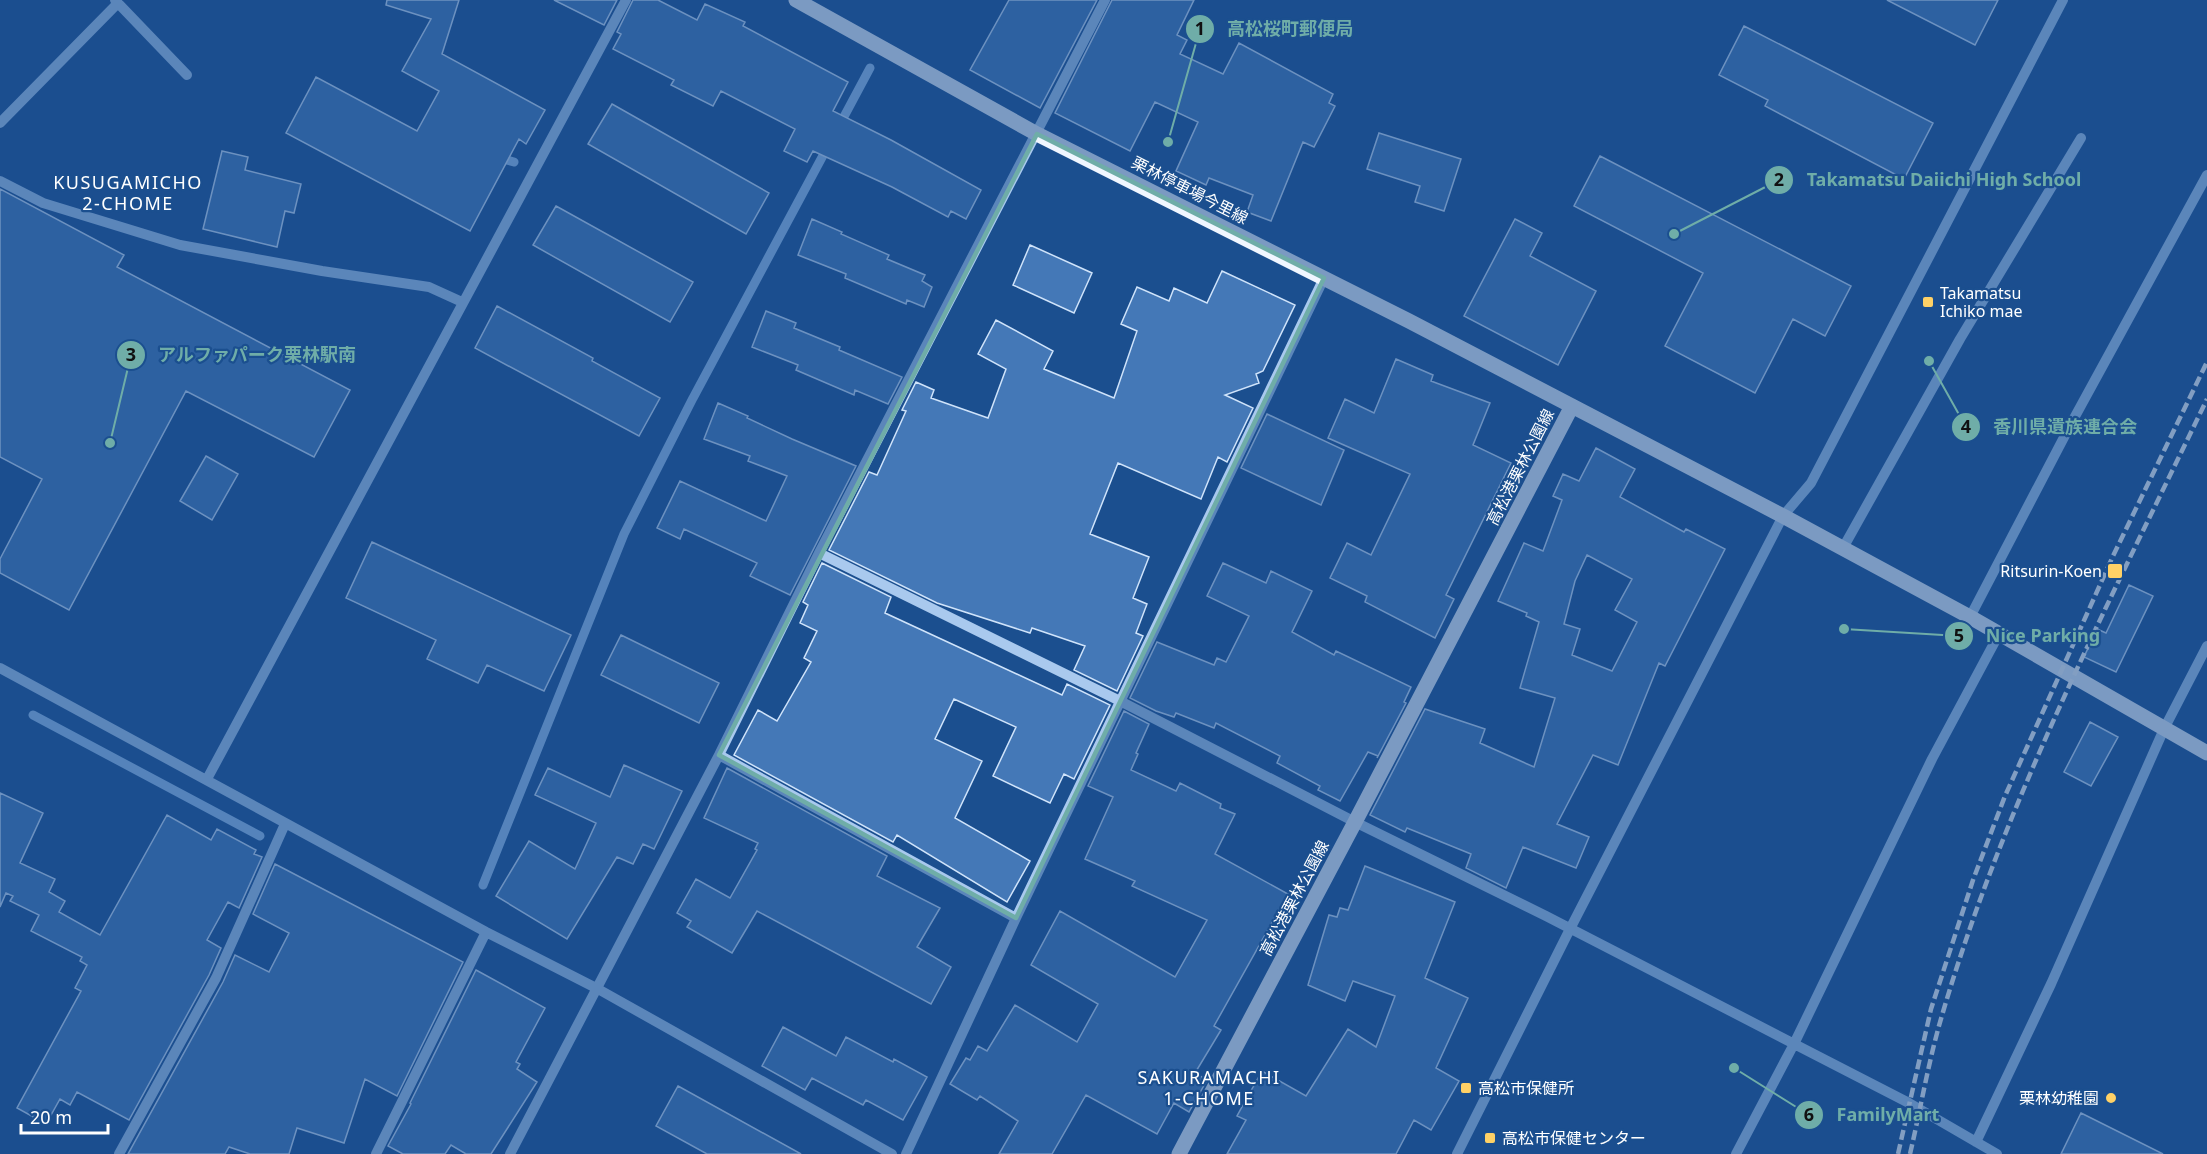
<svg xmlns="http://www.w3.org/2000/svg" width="2207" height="1154" viewBox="0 0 2207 1154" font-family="'Noto Sans','Noto Sans JP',sans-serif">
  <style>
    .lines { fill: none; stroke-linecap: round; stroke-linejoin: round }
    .stream { stroke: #9cc4f0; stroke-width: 9 }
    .building { fill: #4478b7; stroke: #cfe3fa; stroke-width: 1.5; fill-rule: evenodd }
    .minor { stroke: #a9c9ee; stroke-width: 10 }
    .major { stroke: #f0f6ff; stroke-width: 15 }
    .rail { stroke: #fff; stroke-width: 4.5; stroke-dasharray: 10 4.5; stroke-linecap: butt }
    .marked { fill: none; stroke: #6fada8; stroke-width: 4.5; stroke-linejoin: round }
    .poi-dot { fill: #ffd166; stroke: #1b4f8f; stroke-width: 2 }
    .labels { text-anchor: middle; stroke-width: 4.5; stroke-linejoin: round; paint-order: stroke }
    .street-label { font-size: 16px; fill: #fff; stroke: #1b4f8f }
    .poi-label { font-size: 16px; fill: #fff; stroke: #1b4f8f; text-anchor: start }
    .neighbourhood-label { font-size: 18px; letter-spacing: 1.5px; fill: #fff; stroke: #1b4f8f }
    .leader { fill: none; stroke: #6fada8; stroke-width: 2 }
    .callout-dot { fill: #6fada8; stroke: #1b4f8f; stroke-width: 2 }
    .mark-label { font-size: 18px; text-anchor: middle; font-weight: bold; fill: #111 }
    .callout-label { font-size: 18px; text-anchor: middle; font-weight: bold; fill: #6fada8; stroke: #1b4f8f; stroke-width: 4.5; stroke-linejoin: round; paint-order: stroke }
  </style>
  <rect width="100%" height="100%" fill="#1b4f8f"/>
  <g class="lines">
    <path class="stream" d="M 839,126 L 870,68
      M 496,157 L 514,162
      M 33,715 L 260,836
      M 483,885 L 624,534 L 693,398 L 828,146"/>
  </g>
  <path class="building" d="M 387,0 L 459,0 L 442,54 L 545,110 L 526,144 L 519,139 L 470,231 L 286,133 L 316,77 L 417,131 L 439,91 L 402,71 L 431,19 L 386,5 Z
    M 554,0 L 617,0 L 604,25 Z
    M 633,0 L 658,0 L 697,20 L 705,4 L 745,22 L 743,26 L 848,82 L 833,111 L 891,140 L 981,190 L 966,219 L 951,211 L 948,217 L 892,187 L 813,151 L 807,162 L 784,151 L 795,129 L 721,91 L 713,106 L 671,85 L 674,80 L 613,49 L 621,34 L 617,32 Z
    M 1009,0 L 1097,0 L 1040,108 L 970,70 Z
    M 1112,0 L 1194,0 L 1177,35 L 1187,40 L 1180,54 L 1223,74 L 1239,43 L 1333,94 L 1329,103 L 1335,106 L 1314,147 L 1303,142 L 1271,221 L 1247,212 L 1253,195 L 1209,178 L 1206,185 L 1176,171 L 1198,122 L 1155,102 L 1130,151 L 1055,113 Z
    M 1887,0 L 1998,0 L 1975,45 Z
    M 1744,26 L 1933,123 L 1904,179 L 1765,106 L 1768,100 L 1719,75 Z
    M 612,104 L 769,193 L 746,234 L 588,144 Z
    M 1379,133 L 1461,159 L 1444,211 L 1415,202 L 1420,186 L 1367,169 Z
    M 222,151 L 248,157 L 245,170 L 301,184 L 294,213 L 285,211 L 277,247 L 203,229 Z
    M 1600,156 L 1851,286 L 1825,336 L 1793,319 L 1755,393 L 1665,346 L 1703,273 L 1574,206 Z
    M 0,189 L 124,255 L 117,267 L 350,390 L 314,457 L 186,391 L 69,610 L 0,573 L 0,559 L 42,479 L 0,457 Z
    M 556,206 L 693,282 L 670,322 L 533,245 Z
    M 812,219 L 842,232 L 841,234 L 889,255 L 887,259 L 925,275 L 922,281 L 932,287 L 924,307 L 907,300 L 906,304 L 845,278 L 846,274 L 798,255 Z
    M 1515,219 L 1542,233 L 1530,256 L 1596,291 L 1558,365 L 1464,316 Z
    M 1030,245 L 1092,273 L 1074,313 L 1013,285 Z
    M 1222,271 L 1295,305 L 1263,371 L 1256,374 L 1259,383 L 1225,395 L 1253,408 L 1227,462 L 1218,457 L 1201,499 L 1118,463 L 1090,534 L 1149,557 L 1133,598 L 1147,604 L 1136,633 L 1143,636 L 1117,691 L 1074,670 L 1085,646 L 1032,628 L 1030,633 L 937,603 L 829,550 L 869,472 L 877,475 L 906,411 L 902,410 L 916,382 L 934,390 L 931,398 L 988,418 L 1006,369 L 978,354 L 996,320 L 1053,351 L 1044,369 L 1114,398 L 1137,331 L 1121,324 L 1137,287 L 1169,301 L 1174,288 L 1207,303 Z
    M 497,306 L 593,358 L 592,361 L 660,398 L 639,436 L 475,348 Z
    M 766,311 L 796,323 L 794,328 L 840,347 L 839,350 L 902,377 L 888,404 L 855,390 L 854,395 L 796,370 L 798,365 L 752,347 Z
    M 1396,359 L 1433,375 L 1431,381 L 1490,403 L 1473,445 L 1511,463 L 1446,595 L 1454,599 L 1435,638 L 1365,602 L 1367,596 L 1330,578 L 1347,543 L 1371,555 L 1410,474 L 1328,438 L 1345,399 L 1374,413 Z
    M 718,403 L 748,416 L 747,418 L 792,439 L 856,466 L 790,595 L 750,576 L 757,563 L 684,529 L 680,539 L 657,528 L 680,481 L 766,521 L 787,476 L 748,461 L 750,456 L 704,439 Z
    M 1267,414 L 1344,450 L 1321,505 L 1241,468 Z
    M 1596,448 L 1635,469 L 1620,497 L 1684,532 L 1686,529 L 1725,549 L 1665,666 L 1659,663 L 1618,765 L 1593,755 L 1557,824 L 1589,837 L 1576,868 L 1523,847 L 1506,888 L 1466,868 L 1471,854 L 1407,828 L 1405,832 L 1370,815 L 1425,709 L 1485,729 L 1480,743 L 1534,767 L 1555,698 L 1520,688 L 1539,622 L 1526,616 L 1527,613 L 1498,601 L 1524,543 L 1543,551 L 1562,500 L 1553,496 L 1563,474 L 1579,481 ZM 1587,555 L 1632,579 L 1615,610 L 1637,622 L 1612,671 L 1572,655 L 1580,629 L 1564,624 L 1575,581 Z
    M 206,456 L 238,474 L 212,520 L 180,501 Z
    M 372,542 L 571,635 L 544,691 L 487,665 L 478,683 L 427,659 L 436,640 L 346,598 Z
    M 822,563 L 891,597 L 885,613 L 1062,695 L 1067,684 L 1110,705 L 1074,779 L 1064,774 L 1050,803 L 993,776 L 1016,727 L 954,699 L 935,739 L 982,761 L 955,818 L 1030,861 L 1007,902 L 897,835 L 893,842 L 734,755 L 758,710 L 777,721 L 811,662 L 804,658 L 817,631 L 800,623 L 808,605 L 803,602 Z
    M 1223,563 L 1266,583 L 1271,571 L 1312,591 L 1292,632 L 1334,655 L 1336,651 L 1411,687 L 1404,702 L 1406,703 L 1377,758 L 1378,756 L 1368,752 L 1340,801 L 1318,790 L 1320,786 L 1277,763 L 1280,756 L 1216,723 L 1214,728 L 1176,713 L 1174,717 L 1156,711 L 1130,698 L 1157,642 L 1214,665 L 1217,658 L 1226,662 L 1249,616 L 1207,596 Z
    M 2129,585 L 2153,596 L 2116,672 L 2084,657 L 2097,629 L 2106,633 Z
    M 621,635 L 719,683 L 699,723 L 601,675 Z
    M 1124,711 L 1149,724 L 1136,753 L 1138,754 L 1131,770 L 1176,791 L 1180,783 L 1221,804 L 1220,808 L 1235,814 L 1215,854 L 1288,894 L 1214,1026 L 1221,1030 L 1195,1073 L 1207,1080 L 1189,1112 L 1174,1103 L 1157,1134 L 1086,1095 L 1052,1154 L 999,1154 L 1018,1121 L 980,1096 L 977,1100 L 950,1084 L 966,1058 L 970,1060 L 978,1046 L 987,1051 L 1015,1005 L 1077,1042 L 1098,1004 L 1031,965 L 1060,911 L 1175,977 L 1207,920 L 1132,886 L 1135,881 L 1085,859 L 1113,797 L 1088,786 Z
    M 2090,722 L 2118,737 L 2091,786 L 2064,772 Z
    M 624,765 L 682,791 L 654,849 L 643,844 L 633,864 L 617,857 L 567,939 L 496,896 L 529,841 L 575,869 L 596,823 L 535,795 L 548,768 L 610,797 Z
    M 727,768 L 887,856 L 877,876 L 940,908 L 917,947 L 951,967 L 931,1004 L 757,911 L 732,953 L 687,927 L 691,921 L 677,913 L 696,879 L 730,898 L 757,850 L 755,849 L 758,843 L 704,818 Z
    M 0,793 L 43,813 L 20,863 L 55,879 L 49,892 L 65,901 L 59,912 L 100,935 L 167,815 L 211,840 L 217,829 L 256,850 L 254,854 L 262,857 L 239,908 L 228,902 L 207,940 L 221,948 L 209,975 L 129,1120 L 77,1092 L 70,1105 L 60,1099 L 46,1124 L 17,1108 L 81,991 L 75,988 L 87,965 L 80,961 L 82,957 L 31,931 L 39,915 L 10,901 L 13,896 L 6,893 L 0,907 Z
    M 275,864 L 463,962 L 397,1096 L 365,1079 L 344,1143 L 297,1128 L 289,1154 L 250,1154 L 229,1147 L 225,1154 L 128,1154 L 223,982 L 235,955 L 269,972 L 289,933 L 253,914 Z
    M 1365,866 L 1455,902 L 1425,978 L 1468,998 L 1436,1068 L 1459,1081 L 1431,1130 L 1414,1120 L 1396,1154 L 1227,1154 L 1246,1120 L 1237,1116 L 1262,1071 L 1306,1096 L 1348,1029 L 1376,1047 L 1395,996 L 1353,981 L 1345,1001 L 1308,985 L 1329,915 L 1337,917 L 1340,908 L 1348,910 Z
    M 476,970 L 545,1008 L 516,1062 L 520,1064 L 517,1069 L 537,1082 L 491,1154 L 466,1154 L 451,1145 L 445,1154 L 403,1154 L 388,1146 L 411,1104 L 410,1103 Z
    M 783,1027 L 836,1056 L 846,1037 L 893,1062 L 894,1059 L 927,1077 L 903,1120 L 866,1100 L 863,1105 L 812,1078 L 805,1090 L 762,1066 Z
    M 678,1086 L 801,1154 L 707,1154 L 656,1126 Z
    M 2081,1113 L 2163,1154 L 2061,1154 Z"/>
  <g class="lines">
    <path class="minor" d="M 115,0 L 187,75
      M 0,123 L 118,3
      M 0,181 L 43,203 L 180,245 L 322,271 L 429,287 L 462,302
      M 1843,548 L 1960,339 L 2081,138
      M 819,553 L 1120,701 L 1355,822 L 1546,916 L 1909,1103 L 1997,1154
      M 1970,617 L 2072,422 L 2207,175
      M 0,668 L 486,932 L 598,989 L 892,1154
      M 719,755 L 1016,918
      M 207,779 L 626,0
      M 1976,1142 L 2051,984 L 2164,729 L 2207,646
      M 119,1154 L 216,978 L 285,824
      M 376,1154 L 486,932
      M 510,1154 L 719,755 L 819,553 L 1105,0
      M 906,1154 L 1016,918 L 1324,278
      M 1457,1154 L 1570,929 L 1783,516 L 1811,483 L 2063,0
      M 1736,1154 L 1794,1044 L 1932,759 L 1999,634"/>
    <path class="major" d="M 796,0 L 1037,134 L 1409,321 L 1783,516 L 1970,617 L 2207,753
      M 1179,1154 L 1355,822 L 1572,406"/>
    <path class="rail" d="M 1898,1154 L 1931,1009 L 1973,880 L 2005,796 L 2113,556 L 2207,362
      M 1910,1154 C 1921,1107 1929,1058 1943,1012 C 2006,798 2111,599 2207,399"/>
  </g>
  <path d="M0 0H2207V1154H0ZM 1037,134 L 1324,278 L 1016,918 L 719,755 Z" fill="#1b4f8f" fill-opacity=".55" fill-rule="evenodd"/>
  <path class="marked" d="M 1037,134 L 1324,278 L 1016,918 L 719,755 Z"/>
  <g class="poi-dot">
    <rect x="1922" y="296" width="12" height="12" rx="3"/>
    <rect x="2107" y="563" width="16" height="16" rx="3"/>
    <rect x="1460" y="1082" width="12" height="12" rx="3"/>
    <circle cx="2111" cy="1098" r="6"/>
    <rect x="1484" y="1132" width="12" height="12" rx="3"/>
  </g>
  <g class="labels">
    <g class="street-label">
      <text transform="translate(1190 190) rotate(27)" y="6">栗林停車場今里線</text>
      <text transform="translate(1520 467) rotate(-63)" y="6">高松港栗林公園線</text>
      <text transform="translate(1294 898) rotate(-62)" y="6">高松港栗林公園線</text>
    </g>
    <g class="poi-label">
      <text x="1940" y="299">Takamatsu<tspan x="1940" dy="18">Ichiko mae</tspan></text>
      <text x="2102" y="577" text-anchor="end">Ritsurin-Koen</text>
      <text x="1478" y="1094">高松市保健所</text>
      <text x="2099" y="1104" text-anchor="end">栗林幼稚園</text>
      <text x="1502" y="1144">高松市保健センター</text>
    </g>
    <g class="neighbourhood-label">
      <text x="128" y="189">KUSUGAMICHO<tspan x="128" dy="21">2-CHOME</tspan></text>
      <text x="1209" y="1084">SAKURAMACHI<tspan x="1209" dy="21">1-CHOME</tspan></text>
    </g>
  </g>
  <path class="leader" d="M1168 142L1200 29M1674 234L1779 180M110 443L131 355M1929 361L1966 427M1844 629L1959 636M1734 1068L1809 1115"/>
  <g class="callout-dot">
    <circle cx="1168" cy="142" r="6"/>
    <circle cx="1674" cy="234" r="6"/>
    <circle cx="110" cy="443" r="6"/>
    <circle cx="1929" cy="361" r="6"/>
    <circle cx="1844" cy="629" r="6"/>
    <circle cx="1734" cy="1068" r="6"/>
    <circle cx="1200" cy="29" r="15"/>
    <circle cx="1779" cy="180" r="15"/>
    <circle cx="131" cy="355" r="15"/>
    <circle cx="1966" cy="427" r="15"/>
    <circle cx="1959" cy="636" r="15"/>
    <circle cx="1809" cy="1115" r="15"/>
  </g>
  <g class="mark-label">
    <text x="1200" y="35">1</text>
    <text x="1779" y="186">2</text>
    <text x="131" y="361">3</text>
    <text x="1966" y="433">4</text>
    <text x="1959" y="642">5</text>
    <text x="1809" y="1121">6</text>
  </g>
  <g class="callout-label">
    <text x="1290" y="35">高松桜町郵便局</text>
    <text x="1944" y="186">Takamatsu Daiichi High School</text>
    <text x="257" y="361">アルファパーク栗林駅南</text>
    <text x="2065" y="433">香川県遺族連合会</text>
    <text x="2043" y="642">Nice Parking</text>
    <text x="1888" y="1121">FamilyMart</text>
  </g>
  <path d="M21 1124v9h87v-9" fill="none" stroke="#ffffff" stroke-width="3"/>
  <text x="30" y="1124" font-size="18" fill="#ffffff" stroke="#1b4f8f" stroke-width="4.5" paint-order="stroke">20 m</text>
</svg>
